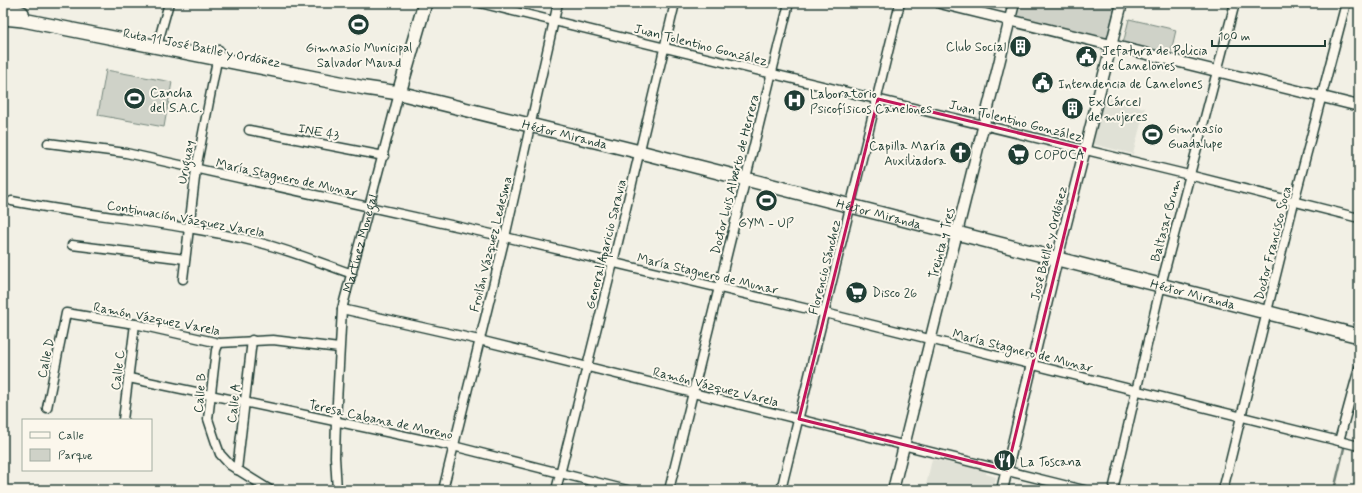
<svg xmlns="http://www.w3.org/2000/svg" width="1362" height="493" viewBox="0 0 1362 493" font-family="Mynerve,sans-serif">
  <style>
    .built { fill: #e0e1d6 }
    .green { fill: #cfd2c8; stroke: #77887e }
    .lines { fill: none; stroke-linecap: round; stroke-linejoin: round }
    .stream { stroke: #6e7f75; stroke-width: 2.5 }
    .minor-casing { stroke: #1f3d34; stroke-width: 11 }
    .tertiary-casing { stroke: #1f3d34; stroke-width: 13 }
    .trunk-casing { stroke: #1f3d34; stroke-width: 16 }
    .minor { stroke: #fbf7ec; stroke-width: 8 }
    .tertiary { stroke: #fbf7ec; stroke-width: 10 }
    .trunk { stroke: #fbf7ec; stroke-width: 13 }
    .marked { fill: none; stroke: #c2185b; stroke-width: 3; stroke-linejoin: round }
    .labels { text-anchor: middle; stroke-width: 4; stroke-linejoin: round; paint-order: stroke }
    .street-label { font-size: 13px; fill: #1f3d34; stroke: #fbf7ec }
    .poi-label { font-size: 13px; fill: #1f3d34; stroke: #fbf7ec; text-anchor: start }
  </style>
  <rect width="100%" height="100%" fill="#f2f0e5"/>
  <filter id="ink" filterUnits="userSpaceOnUse"><feTurbulence type="fractalNoise" baseFrequency=".025" numOctaves="2"/><feDisplacementMap in="SourceGraphic" scale="8" xChannelSelector="R" yChannelSelector="G"/><feConvolveMatrix kernelMatrix="1 2 1 2 8 2 1 2 1" color-interpolation-filters="sRGB"/></filter>
  <g filter="url(#ink)">
    <path class="built" d="M 1104,97 L 1145,108 L 1133,154 L 1093,144 Z
      M 932,459 L 986,471 L 986,474 L 996,477 L 994,487 L 996,488 L 996,490 L 925,490 Z"/>
    <path class="green" d="M 1018,3 L 1116,3 L 1107,39 L 1015,17 Z
      M 1129,19 L 1176,30 L 1170,56 L 1123,44 Z
      M 106,70 L 172,82 L 164,127 L 98,115 Z"/>
    <g class="lines">
      <path class="stream" d="M 1334,490 L 1344,448"/>
      <defs>
        <g id="minor">
          <path d="M 480,3 L 1189,175 L 1359,218"/>
          <path d="M 157,46 L 169,3"/>
          <path d="M 249,130 L 384,156"/>
          <path d="M 48,143 L 126,153 L 505,237 L 825,313 L 1359,446"/>
          <path d="M 12,201 C 93,217 176,222 257,242 C 289,250 321,263 352,274"/>
          <path d="M 72,245 L 185,259"/>
          <path d="M 183,279 L 196,169 L 219,50"/>
          <path d="M 342,309 L 479,340 L 1084,490"/>
          <path d="M 219,343 L 216,350 L 208,419 L 216,443 L 220,454 L 230,465 L 270,490"/>
          <path d="M 129,378 L 453,446 L 627,490"/>
          <path d="M 47,408 L 66,313 L 135,324 L 219,343 L 273,340 L 339,348"/>
          <path d="M 123,420 L 135,324"/>
          <path d="M 1339,441 L 1359,368"/>
          <path d="M 237,470 L 252,340"/>
          <path id="s1" d="M 337,490 L 335,457 L 336,421 L 342,309 L 399,93"/>
          <path d="M 443,490 L 505,237 L 558,3"/>
          <path d="M 556,490 L 613,263 L 675,3"/>
          <path d="M 669,490 L 789,3"/>
          <path d="M 781,490 L 900,3"/>
          <path d="M 1113,490 L 1161,285 L 1235,3"/>
          <path d="M 1223,490 L 1294,202 L 1346,3"/>
        </g>
        <path id="tertiary" d="M 940,3 L 1359,106
          M 893,490 L 1014,3
          M 1002,490 L 1057,259 L 1122,3"/>
        <g id="trunk">
          <path d="M 3,7 L 22,13"/>
          <path id="s2" d="M 3,18 L 23,20 L 365,88 L 399,93 L 640,152 L 1359,336"/>
          <path d="M 399,93 L 425,3"/>
        </g>
      </defs>
      <use href="#minor" class="minor-casing"/>
      <use href="#tertiary" class="tertiary-casing"/>
      <use href="#trunk" class="trunk-casing"/>
      <use href="#minor" class="minor"/>
      <use href="#tertiary" class="tertiary"/>
      <use href="#trunk" class="trunk"/>
    </g>
  </g>
  <path class="marked" d="M 878,99 L 1085,149 L 1007,470 L 799,419 Z"/>
  <defs>
    <symbol id="stadium-disc" viewBox="-11 -11 22 22"><circle r="9.5" fill="#1f3d34" stroke="#fbf7ec"/><path d="M0-5a6.5 5 0 1 0 0 10a6.5 5 0 1 0 0-10ZM-3.5-1.8h7v3.6h-7Z" fill="#fff"/></symbol>
    <symbol id="building-disc" viewBox="-11 -11 22 22"><circle r="9.5" fill="#1f3d34" stroke="#fbf7ec"/><path d="M-4-6H4V6H1V3H-1V6H-4ZM-2.5-4.3h1.7v1.8h-1.7ZM.8-4.3h1.7v1.8H.8ZM-2.5-1h1.7V.8h-1.7ZM.8-1h1.7V.8H.8Z" fill="#fff"/></symbol>
    <symbol id="civic-disc" viewBox="-11 -11 22 22"><circle r="9.5" fill="#1f3d34" stroke="#fbf7ec"/><path d="M-.6-6.5H3V-4.5H.6V-3L4-1V1h2V6H-6V1h2V-1L-.6-3ZM-1.2 2.5V6h2.4V2.5Z" fill="#fff"/></symbol>
    <symbol id="hospital-disc" viewBox="-11 -11 22 22"><circle r="9.5" fill="#1f3d34" stroke="#fbf7ec"/><path d="M-5-5h3v3.5h4V-5h3V5h-3V1.5h-4V5h-3Z" fill="#fff"/></symbol>
    <symbol id="church-disc" viewBox="-11 -11 22 22"><circle r="9.5" fill="#1f3d34" stroke="#fbf7ec"/><path d="M-1.2-6h2.4v3.5h3.3v2.4h-3.3V6h-2.4V-.1h-3.3v-2.4h3.3Z" fill="#fff"/></symbol>
    <symbol id="supermarket-disc" viewBox="-11 -11 22 22"><circle r="9.5" fill="#1f3d34" stroke="#fbf7ec"/><path d="M-6-5.5h2.5l.6 2H6L4.5 2H-2.5L-4.4-4H-6ZM-1.5 3.2a1.3 1.3 0 1 0 .1 0ZM3 3.2a1.3 1.3 0 1 0 .1 0Z" fill="#fff"/></symbol>
    <symbol id="restaurant-disc" viewBox="-11 -11 22 22"><circle r="9.5" fill="#1f3d34" stroke="#fbf7ec"/><path d="M-5-6h1v4h1v-4h1v4h1v-4h1v5L-1.5 .5V6h-2V.5L-5-1ZM5-6V6H3V1.5H1.5Q1.5-4 5-6Z" fill="#fff"/></symbol>
  </defs>
  <g fill-rule="evenodd">
    <use href="#stadium-disc" x="346" y="12" width="25" height="25"/>
    <use href="#building-disc" x="1008" y="34" width="25" height="25"/>
    <use href="#civic-disc" x="1074" y="44" width="25" height="25"/>
    <use href="#civic-disc" x="1030" y="70" width="25" height="25"/>
    <use href="#stadium-disc" x="122" y="86" width="25" height="25"/>
    <use href="#hospital-disc" x="782" y="88" width="25" height="25"/>
    <use href="#building-disc" x="1060" y="96" width="25" height="25"/>
    <use href="#stadium-disc" x="1140" y="122" width="25" height="25"/>
    <use href="#church-disc" x="948" y="140" width="25" height="25"/>
    <use href="#supermarket-disc" x="1006" y="142" width="25" height="25"/>
    <use href="#stadium-disc" x="754" y="188" width="25" height="25"/>
    <use href="#supermarket-disc" x="844" y="280" width="25" height="25"/>
    <use href="#restaurant-disc" x="992" y="448" width="25" height="25"/>
  </g>
  <g class="labels">
    <g class="street-label">
      <text transform="translate(701 44) rotate(14)" y="5">Juan Tolentino González</text>
      <text transform="translate(202 47) rotate(11)" y="5">Ruta 11 José Batlle y Ordóñez</text>
      <text transform="translate(1016 120) rotate(14)" y="5">Juan Tolentino González</text>
      <text transform="translate(319 131) rotate(11)" y="5">INE 43</text>
      <text dy="5" stroke="none"><textPath href="#s2" startOffset="574">Héctor Miranda</textPath></text>
      <text transform="translate(185 162) rotate(-80)" y="5">Uruguay</text>
      <text transform="translate(734 174) rotate(-76)" y="5">Doctor Luis Alberto de Herrera</text>
      <text transform="translate(287 177) rotate(12)" y="5">María Stagnero de Munar</text>
      <text dy="5" stroke="none"><textPath href="#s2" startOffset="898">Héctor Miranda</textPath></text>
      <text transform="translate(186 218) rotate(10)" y="5">Continuación Vázquez Varela</text>
      <text transform="translate(1165 220) rotate(-75)" y="5">Baltasar Brum</text>
      <text transform="translate(941 243) rotate(-76)" y="5">Treinta y Tres</text>
      <text transform="translate(1048 243) rotate(-76)" y="5">José Batlle y Ordóñez</text>
      <text transform="translate(1272 243) rotate(-76)" y="5">Doctor Francisco Soca</text>
      <text dy="5" stroke="none"><textPath href="#s1" startOffset="249">Martínez Monegal</textPath></text>
      <text transform="translate(490 244) rotate(-76)" y="5">Froilán Vázquez Ledesma</text>
      <text transform="translate(605 244) rotate(-76)" y="5">General Aparicio Saravia</text>
      <text transform="translate(824 267) rotate(-76)" y="5">Florencio Sánchez</text>
      <text transform="translate(708 273) rotate(13)" y="5">María Stagnero de Munar</text>
      <text dy="5" stroke="none"><textPath href="#s2" startOffset="1222">Héctor Miranda</textPath></text>
      <text transform="translate(157 318) rotate(11)" y="5">Ramón Vázquez Varela</text>
      <text transform="translate(1023 350) rotate(14)" y="5">María Stagnero de Munar</text>
      <text transform="translate(45 358) rotate(-78)" y="5">Calle D</text>
      <text transform="translate(117 370) rotate(-83)" y="5">Calle C</text>
      <text transform="translate(716 386) rotate(14)" y="5">Ramón Vázquez Varela</text>
      <text transform="translate(199 393) rotate(-85)" y="5">Calle B</text>
      <text transform="translate(233 403) rotate(-83)" y="5">Calle A</text>
      <text transform="translate(381 419) rotate(12)" y="5">Teresa Cabana de Moreno</text>
    </g>
    <g class="poi-label">
      <text x="1006" y="51" text-anchor="end">Club Social</text>
      <text x="359" y="52" text-anchor="middle">Gimnasio Municipal<tspan x="359" dy="15">Salvador Mauad</tspan></text>
      <text x="1102" y="55">Jefatura de Policia<tspan x="1102" dy="15">de Canelones</tspan></text>
      <text x="1058" y="88">Intendencia de Canelones</text>
      <text x="150" y="97">Cancha<tspan x="150" dy="15">del S.A.C.</tspan></text>
      <text x="810" y="98">Laboratorio<tspan x="810" dy="15">Psicofísicos Canelones</tspan></text>
      <text x="1088" y="106">Ex Cárcel<tspan x="1088" dy="15">de mujeres</tspan></text>
      <text x="1168" y="133">Gimnasio<tspan x="1168" dy="15">Guadalupe</tspan></text>
      <text x="946" y="150" text-anchor="end">Capilla María<tspan x="946" dy="15">Auxiliadora</tspan></text>
      <text x="1034" y="159">COPOCA</text>
      <text x="766" y="227" text-anchor="middle">GYM - UP</text>
      <text x="872" y="297">Disco 26</text>
      <text x="1020" y="466">La Toscana</text>
    </g>
  </g>
  <rect width="1362" height="493" fill="none" stroke="#fbf7ec" stroke-width="16"/>
  <rect x="8" y="8" width="1346" height="477" fill="none" stroke="#1f3d34" stroke-width="1.5" filter="url(#ink)"/>
  <rect x="22" y="419" width="130" height="52" fill="#fbf7ec" stroke="#a3ada2"/>
  <rect x="30" y="432" width="20" height="6" fill="#fbf7ec" stroke="#a3ada2"/>
  <text x="58" y="439" font-size="12" fill="#1f3d34">Calle</text>
  <rect x="30" y="449" width="20" height="12" fill="#cfd2c8" stroke="#a3ada2"/>
  <text x="58" y="459" font-size="12" fill="#1f3d34">Parque</text>
  <path d="M1212 40v6h113v-6" fill="none" stroke="#1f3d34" stroke-width="2"/>
  <text x="1218" y="40" font-size="12" fill="#1f3d34" stroke="#fbf7ec" stroke-width="3" paint-order="stroke">100 m</text>
</svg>
